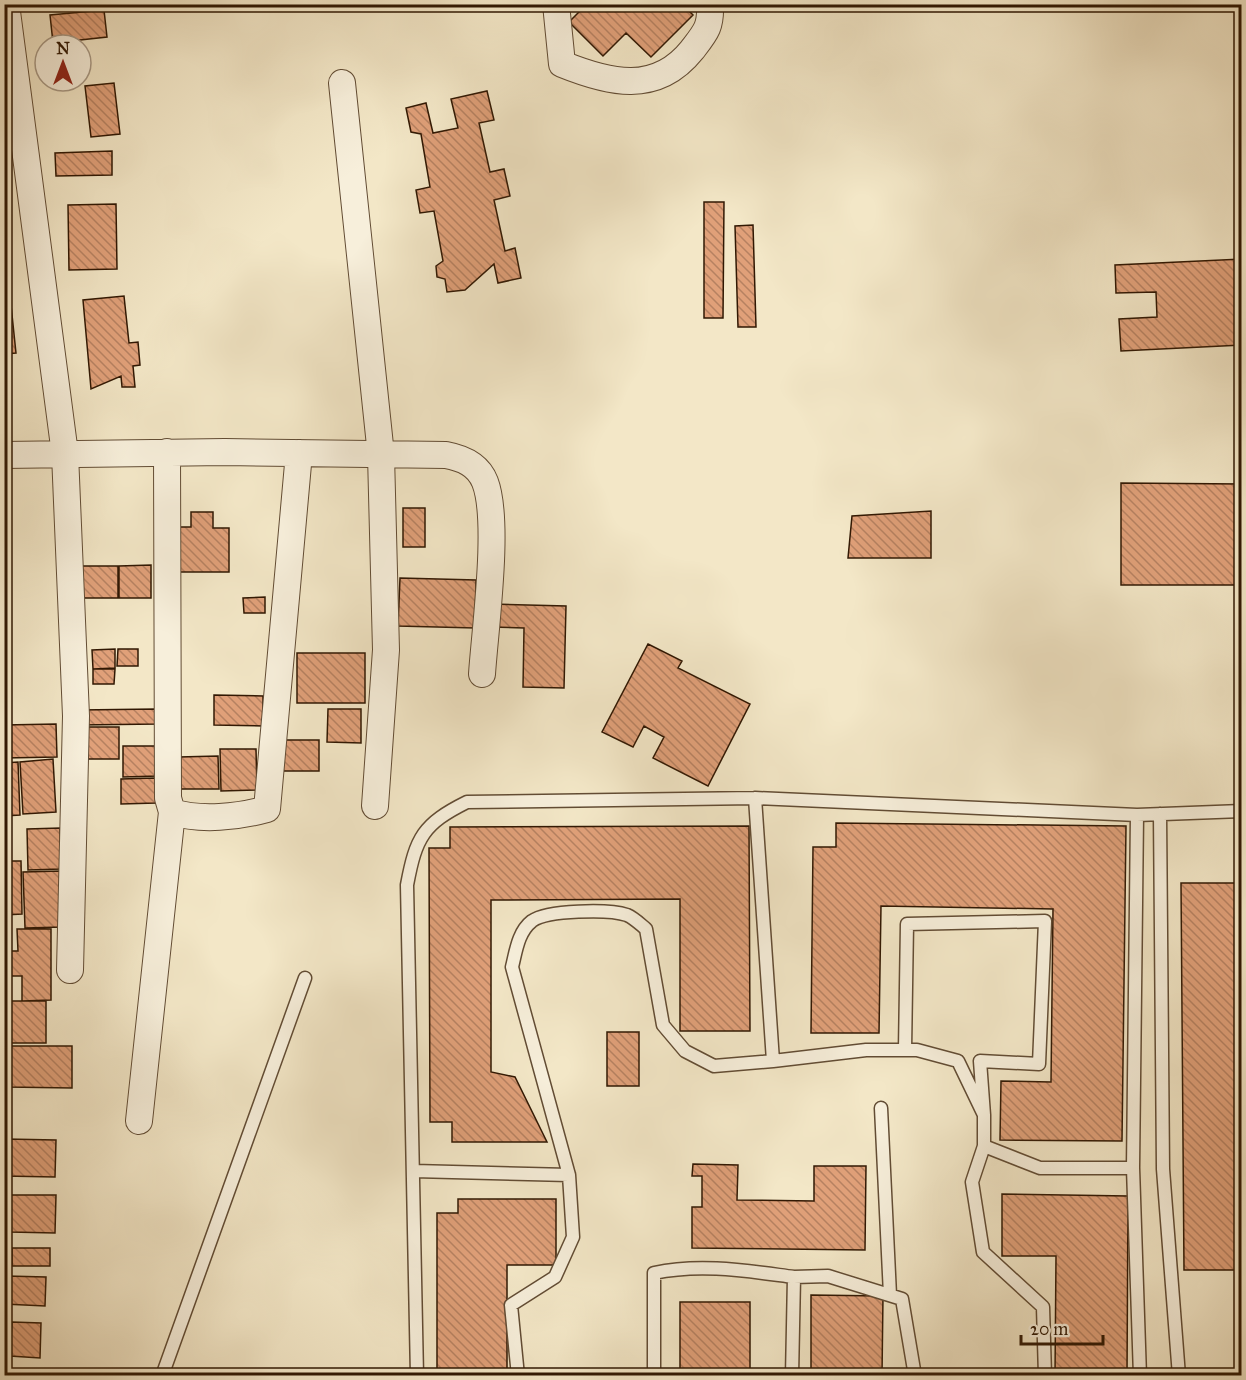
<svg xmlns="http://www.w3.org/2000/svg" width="1246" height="1380" viewBox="0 0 1246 1380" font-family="'IM FELL Great Primer',serif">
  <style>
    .building { fill: url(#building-back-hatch); stroke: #311803; stroke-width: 1.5 }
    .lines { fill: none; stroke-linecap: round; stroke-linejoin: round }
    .lane-casing { stroke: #624c34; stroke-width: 15 }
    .street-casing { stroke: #624c34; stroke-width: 28 }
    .lane { stroke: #f7efdb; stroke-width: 12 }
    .street { stroke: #f7efdb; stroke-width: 26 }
  </style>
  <defs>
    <pattern id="building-back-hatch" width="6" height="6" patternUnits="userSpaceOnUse" patternTransform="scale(1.5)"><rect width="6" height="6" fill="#e0a079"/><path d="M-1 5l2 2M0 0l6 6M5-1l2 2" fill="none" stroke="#b68161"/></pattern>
  </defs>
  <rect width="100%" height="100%" fill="#f3e7c7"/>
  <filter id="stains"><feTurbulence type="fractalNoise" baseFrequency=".00333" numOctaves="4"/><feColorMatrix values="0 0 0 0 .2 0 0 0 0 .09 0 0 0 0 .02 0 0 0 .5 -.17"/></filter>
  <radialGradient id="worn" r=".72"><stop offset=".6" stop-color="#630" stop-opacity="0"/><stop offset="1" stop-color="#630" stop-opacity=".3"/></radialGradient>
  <path class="building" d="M 587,4 L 682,4 L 693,15 L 651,57 L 626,33 L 603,56 L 569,22 Z
    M 104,10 L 107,37 L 53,43 L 50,15 Z
    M 114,83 L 120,134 L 91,137 L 85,86 Z
    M 487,91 L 494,120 L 479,123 L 490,172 L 504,169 L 510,196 L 494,200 L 505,251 L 515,248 L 521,278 L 498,283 L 494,264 L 465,290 L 447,292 L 445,279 L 437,277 L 436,266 L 443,261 L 434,211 L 420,213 L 416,190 L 430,187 L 421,134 L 411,132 L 406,108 L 426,103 L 433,133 L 458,128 L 451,99 Z
    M 12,102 L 15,148 L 4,148 L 4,103 Z
    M 112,151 L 112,175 L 56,176 L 55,153 Z
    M 704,202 L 724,202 L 723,318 L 704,318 Z
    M 116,204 L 117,269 L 69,270 L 68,205 Z
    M 753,225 L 756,327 L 738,327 L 735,226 Z
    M 4,238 L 16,353 L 4,354 Z
    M 1242,259 L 1242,345 L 1121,351 L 1119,319 L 1157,317 L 1156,292 L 1116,293 L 1115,265 Z
    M 124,296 L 129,343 L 138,342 L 140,365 L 133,366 L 135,387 L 122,387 L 121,376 L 91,389 L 83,300 Z
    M 1121,483 L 1242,484 L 1242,585 L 1121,585 Z
    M 403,508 L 425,508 L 425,547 L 403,547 Z
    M 931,511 L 931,558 L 848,558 L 852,516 Z
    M 191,512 L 213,512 L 213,528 L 229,528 L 229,572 L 178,572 L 178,527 L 191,527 Z
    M 151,565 L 151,598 L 119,598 L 119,566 Z
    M 78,566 L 118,566 L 118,598 L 78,598 Z
    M 400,578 L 476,580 L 475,628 L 398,626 Z
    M 265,597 L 265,613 L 244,613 L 243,598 Z
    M 492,604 L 566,606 L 564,688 L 523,687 L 524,628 L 491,627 Z
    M 648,644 L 682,661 L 678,668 L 750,704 L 708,786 L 653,758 L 664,737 L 644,726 L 633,747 L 602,732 Z
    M 115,649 L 115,668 L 93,669 L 92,650 Z
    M 118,649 L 138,649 L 138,666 L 117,666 Z
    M 297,653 L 365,653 L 365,703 L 297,703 Z
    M 93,669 L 115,669 L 114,684 L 93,684 Z
    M 214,695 L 263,696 L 263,726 L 214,725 Z
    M 156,709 L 157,724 L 79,725 L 79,710 Z
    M 328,709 L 361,709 L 361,743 L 327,742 Z
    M 56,724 L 57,757 L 4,758 L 4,725 Z
    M 80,727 L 119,727 L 119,759 L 80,759 Z
    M 283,740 L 319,740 L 319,771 L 283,771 Z
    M 123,746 L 157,746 L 158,776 L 123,777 Z
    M 220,749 L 256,749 L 257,790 L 221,791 Z
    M 218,756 L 219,789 L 179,789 L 179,757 Z
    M 53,759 L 56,812 L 23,814 L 20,762 Z
    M 18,762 L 20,815 L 4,816 L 4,763 Z
    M 155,778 L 156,803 L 121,804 L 121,779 Z
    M 836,823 L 1126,826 L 1122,1141 L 1000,1140 L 1001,1081 L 1051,1082 L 1053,909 L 881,906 L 879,1033 L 811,1033 L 813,847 L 836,847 Z
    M 749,826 L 750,1031 L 680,1031 L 680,899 L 491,900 L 491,1072 L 515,1077 L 547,1142 L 452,1142 L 452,1122 L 430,1122 L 429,848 L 450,848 L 450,827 Z
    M 60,828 L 61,869 L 28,870 L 27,829 Z
    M 4,861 L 21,861 L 22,914 L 4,915 Z
    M 61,871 L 63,927 L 25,928 L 23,872 Z
    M 1181,883 L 1242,883 L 1242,1270 L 1184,1270 Z
    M 17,929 L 51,929 L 51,1000 L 22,1001 L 22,976 L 4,976 L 4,951 L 18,951 Z
    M 4,1001 L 46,1001 L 46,1043 L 4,1043 Z
    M 607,1032 L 639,1032 L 639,1086 L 607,1086 Z
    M 7,1046 L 72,1046 L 72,1088 L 7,1087 Z
    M 5,1139 L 56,1140 L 55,1177 L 4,1176 Z
    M 693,1164 L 738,1165 L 737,1200 L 814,1201 L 814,1166 L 866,1166 L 865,1250 L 692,1248 L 692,1207 L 702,1207 L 702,1176 L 692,1176 Z
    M 1002,1194 L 1128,1196 L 1127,1376 L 1055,1376 L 1056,1256 L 1002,1256 Z
    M 10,1195 L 56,1195 L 55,1233 L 10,1232 Z
    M 458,1199 L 556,1199 L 556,1265 L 507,1265 L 507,1376 L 437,1376 L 437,1213 L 458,1213 Z
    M 12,1248 L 50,1248 L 50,1266 L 12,1266 Z
    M 6,1276 L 46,1277 L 45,1306 L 4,1304 Z
    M 811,1295 L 883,1296 L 882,1376 L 811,1376 Z
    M 680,1302 L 750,1302 L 750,1376 L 680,1376 Z
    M 12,1322 L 41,1323 L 40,1358 L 10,1356 Z"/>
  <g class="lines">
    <defs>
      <path id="lane" d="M 1160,814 L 1163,1169 L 1179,1376
        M 1137,815 L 1133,1168 L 1140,1376
        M 905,1050 L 907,924 L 1045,921 L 1039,1064 L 980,1061 L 984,1115
        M 773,1061 L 866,1050 L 917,1050 L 958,1061 L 984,1115 L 984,1146 L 1040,1168 L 1133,1168
        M 881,1108 L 890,1295
        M 984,1146 L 972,1182 L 983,1252 L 1043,1307 L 1045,1376
        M 414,1171 L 569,1175 L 512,967 C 516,951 518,932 532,921 C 547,910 609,909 627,915 C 634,918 640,924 646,929 L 663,1025 L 685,1051 L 714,1066 L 773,1061 L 755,798
        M 794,1277 L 828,1276 L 902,1299 L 915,1376
        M 162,1376 L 305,978
        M 417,1376 L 407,885 C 416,837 423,824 467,802 L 755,798 L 1137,815 L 1242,811
        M 518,1376 L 511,1305 L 555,1277 L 573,1237 L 569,1175
        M 654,1376 L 654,1273 C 701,1263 747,1271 794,1277 L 792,1376"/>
      <path id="street" d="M 6,4 L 65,454 L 76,716 L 70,970
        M 556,4 L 562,64 C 609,83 656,95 692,50 C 706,32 711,27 710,4
        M 342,83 L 381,455 L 386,650 L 375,806
        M 167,452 L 168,798 L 172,812 C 201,821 238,817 267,809 L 299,453
        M 4,455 L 225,452 L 446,455 C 462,458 478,464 485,482 C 500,521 485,629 482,674
        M 139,1121 L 172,812"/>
    </defs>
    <use href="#lane" class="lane-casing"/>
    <use href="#street" class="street-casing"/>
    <use href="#lane" class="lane"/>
    <use href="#street" class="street"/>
  </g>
  <rect width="1246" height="1380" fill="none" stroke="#f3e7c7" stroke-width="24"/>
  <rect x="6" y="6" width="1234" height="1368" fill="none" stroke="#311803" stroke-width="3"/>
  <rect x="12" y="12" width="1222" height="1356" fill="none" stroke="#311803" stroke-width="1.5"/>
  <g transform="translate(63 63)"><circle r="28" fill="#f7efdb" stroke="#a89985" stroke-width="1.5"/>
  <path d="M0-4.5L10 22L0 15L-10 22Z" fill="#8f2418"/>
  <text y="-9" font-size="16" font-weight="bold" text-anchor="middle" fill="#311803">N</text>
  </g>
  <path d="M1021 1335v9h82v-9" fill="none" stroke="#311803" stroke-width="3"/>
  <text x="1030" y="1335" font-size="18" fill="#311803" stroke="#f7efdb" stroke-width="4.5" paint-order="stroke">20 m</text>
  <rect width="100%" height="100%" filter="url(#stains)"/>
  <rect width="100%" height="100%" fill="url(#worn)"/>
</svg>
